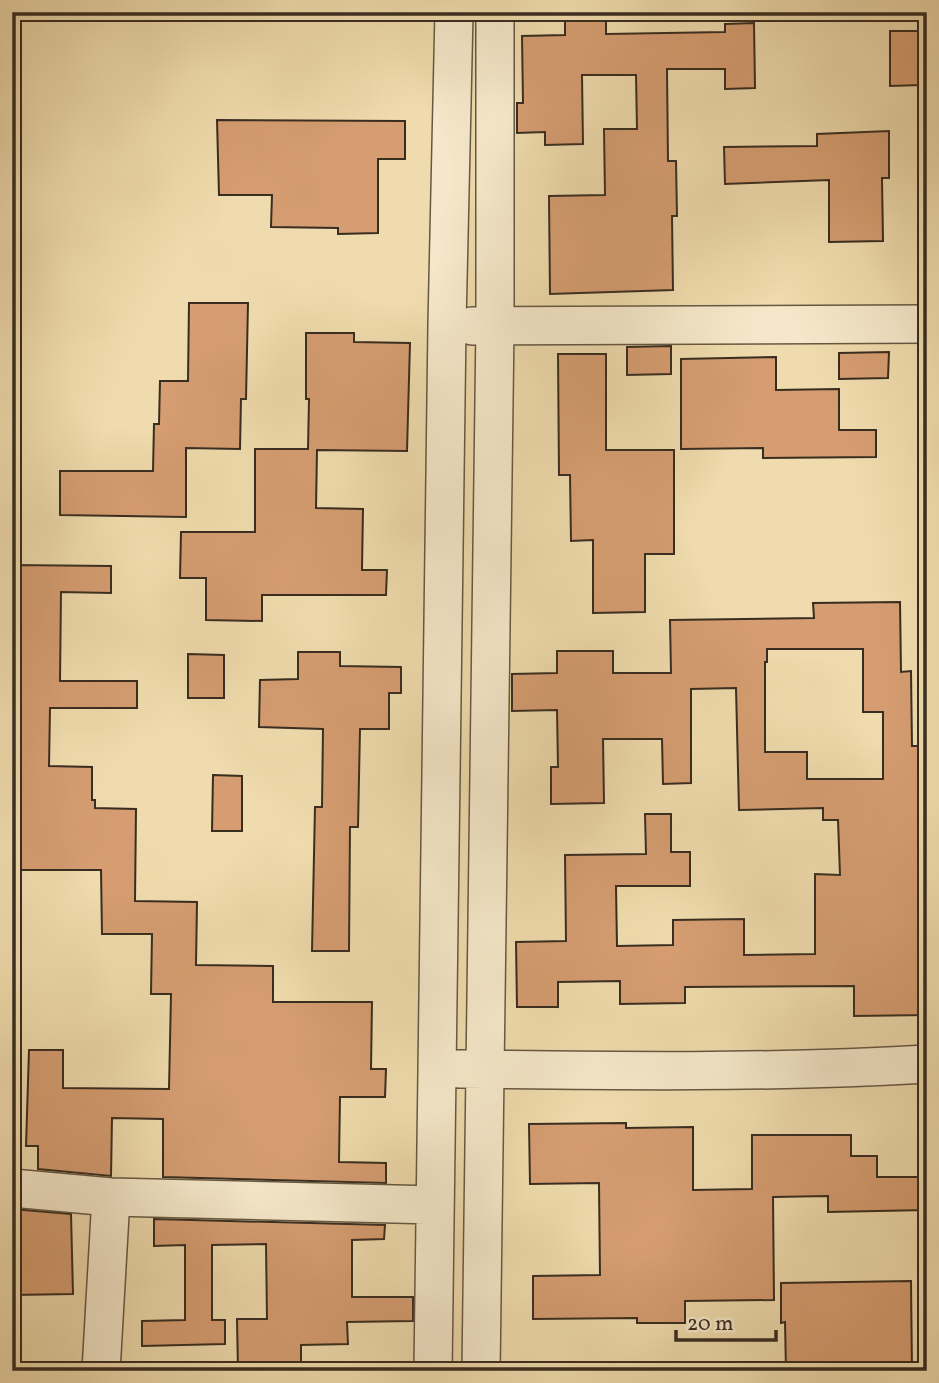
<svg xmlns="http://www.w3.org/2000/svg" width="939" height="1383" viewBox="0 0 939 1383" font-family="Vollkorn,serif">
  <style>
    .building { fill: #d59d71; stroke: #392d20; stroke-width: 2; fill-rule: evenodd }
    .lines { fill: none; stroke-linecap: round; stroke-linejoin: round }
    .minor-casing { stroke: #665843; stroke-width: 40 }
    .minor { stroke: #f5e8ca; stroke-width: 37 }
  </style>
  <rect width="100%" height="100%" fill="#efdbad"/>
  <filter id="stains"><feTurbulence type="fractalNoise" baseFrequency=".00286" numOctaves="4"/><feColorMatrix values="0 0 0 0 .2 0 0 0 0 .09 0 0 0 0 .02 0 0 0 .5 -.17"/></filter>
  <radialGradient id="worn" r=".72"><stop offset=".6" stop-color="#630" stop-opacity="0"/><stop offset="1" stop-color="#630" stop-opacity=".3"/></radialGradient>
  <path class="building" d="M 565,12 L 606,12 L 606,34 L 725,32 L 725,24 L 754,23 L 755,88 L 725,89 L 725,69 L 667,69 L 668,161 L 676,161 L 677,216 L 672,216 L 673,290 L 550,294 L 549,196 L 605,195 L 604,129 L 637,129 L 636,75 L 582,75 L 583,144 L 545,145 L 545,132 L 517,133 L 517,103 L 523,103 L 522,36 L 565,35 Z
    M 890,31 L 919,31 L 920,85 L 890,86 Z
    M 217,120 L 405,121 L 405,159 L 378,159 L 378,233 L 338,234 L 338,228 L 271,227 L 272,195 L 219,195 Z
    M 889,131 L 889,178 L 882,178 L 883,241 L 829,242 L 829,180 L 725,184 L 724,147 L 817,146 L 817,134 Z
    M 189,303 L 248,303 L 246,399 L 241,399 L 240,449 L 186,448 L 186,517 L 60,515 L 60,471 L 153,471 L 154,424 L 159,424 L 160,381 L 188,381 Z
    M 306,333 L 354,333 L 354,342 L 410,343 L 407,451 L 317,450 L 316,508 L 363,509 L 362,570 L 387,570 L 386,595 L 262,595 L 262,621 L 206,620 L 206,578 L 180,578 L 181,532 L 255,532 L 255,449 L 308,449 L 309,399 L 306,399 Z
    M 671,346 L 671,374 L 627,375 L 627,347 Z
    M 889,352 L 888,378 L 839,379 L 839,353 Z
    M 558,354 L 606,354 L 606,450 L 674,450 L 674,554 L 645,554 L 645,612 L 593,613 L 593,540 L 571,541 L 570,475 L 559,475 Z
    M 776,357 L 776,390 L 839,389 L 839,430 L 876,430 L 876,457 L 763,458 L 763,448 L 681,449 L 681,359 Z
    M 12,565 L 111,566 L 111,593 L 61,592 L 60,681 L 137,681 L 137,708 L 50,708 L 49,766 L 92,767 L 92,800 L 95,800 L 95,808 L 136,809 L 135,901 L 197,902 L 196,965 L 273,966 L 273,1002 L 372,1002 L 371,1069 L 386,1069 L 385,1097 L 340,1097 L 339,1162 L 386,1163 L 386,1183 L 163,1177 L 163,1119 L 112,1118 L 111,1176 L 38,1169 L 38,1146 L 26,1146 L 29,1050 L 63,1050 L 63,1088 L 169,1089 L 171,994 L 151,994 L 152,934 L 102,934 L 101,870 L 12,870 L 12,755 L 16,755 L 17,686 L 12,686 Z
    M 900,602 L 901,672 L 911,671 L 912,746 L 927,746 L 927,1015 L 854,1016 L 854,986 L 685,987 L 685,1003 L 620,1004 L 620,981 L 558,982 L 558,1007 L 517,1007 L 516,942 L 566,941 L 565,855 L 646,854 L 645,814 L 671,814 L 671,852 L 690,852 L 690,886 L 616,886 L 617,946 L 673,945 L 673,920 L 744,919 L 744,955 L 815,954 L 815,874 L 840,875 L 838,820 L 823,820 L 823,808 L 739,810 L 736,688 L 691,689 L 691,783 L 663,784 L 662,739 L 603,739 L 604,803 L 551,804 L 551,767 L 558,767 L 557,710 L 512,711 L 512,674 L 557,673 L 557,651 L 613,651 L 613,673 L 671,673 L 670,620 L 814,618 L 813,603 ZM 767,649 L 863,649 L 863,712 L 883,712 L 883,779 L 807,779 L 807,752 L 765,752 L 765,662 L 767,662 Z
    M 298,652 L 340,652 L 340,666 L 401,667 L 401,693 L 389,693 L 389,729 L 360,729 L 358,827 L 350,827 L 349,951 L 312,951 L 315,807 L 322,807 L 323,729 L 259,727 L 260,680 L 298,679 Z
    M 188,654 L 224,655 L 224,698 L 188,698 Z
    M 213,775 L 242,776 L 242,831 L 212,831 Z
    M 626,1123 L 626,1128 L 693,1127 L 693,1190 L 752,1189 L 752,1135 L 851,1135 L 851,1156 L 877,1156 L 877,1177 L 927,1177 L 927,1210 L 828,1212 L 828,1196 L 773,1197 L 774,1300 L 685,1301 L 685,1323 L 637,1323 L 637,1318 L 533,1319 L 533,1276 L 600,1275 L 599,1183 L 530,1184 L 529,1124 Z
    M 12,1209 L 71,1214 L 73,1294 L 12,1295 Z
    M 154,1219 L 385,1225 L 384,1239 L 352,1240 L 352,1297 L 413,1297 L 413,1321 L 347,1322 L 348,1344 L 301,1345 L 301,1371 L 238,1371 L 237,1319 L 267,1319 L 266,1244 L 212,1245 L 212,1320 L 225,1320 L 225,1344 L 142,1346 L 142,1321 L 185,1320 L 185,1245 L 154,1246 Z
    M 911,1281 L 912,1371 L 786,1371 L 785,1322 L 781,1323 L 781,1283 Z"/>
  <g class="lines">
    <defs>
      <path id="minor" d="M 472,326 L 927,324
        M 459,1069 C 615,1071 771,1073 927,1064
        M 12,1188 L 111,1197 L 435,1205
        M 101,1371 L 111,1197
        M 433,1371 L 447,325 L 454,12
        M 481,1371 L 495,326 L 495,12"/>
    </defs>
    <use href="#minor" class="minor-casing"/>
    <use href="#minor" class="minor"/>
  </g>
  <rect width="939" height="1383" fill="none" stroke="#efdbad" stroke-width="42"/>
  <rect x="14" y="14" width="911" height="1355" fill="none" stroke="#392d20" stroke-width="3.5"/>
  <rect x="21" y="21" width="897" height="1341" fill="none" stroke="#392d20" stroke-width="2"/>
  <path d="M676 1330v10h100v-10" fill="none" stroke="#392d20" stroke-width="3.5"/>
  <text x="687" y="1330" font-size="21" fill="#392d20" stroke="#f5e8ca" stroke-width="5" paint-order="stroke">20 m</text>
  <rect width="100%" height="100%" filter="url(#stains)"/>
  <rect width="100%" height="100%" fill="url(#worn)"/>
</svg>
